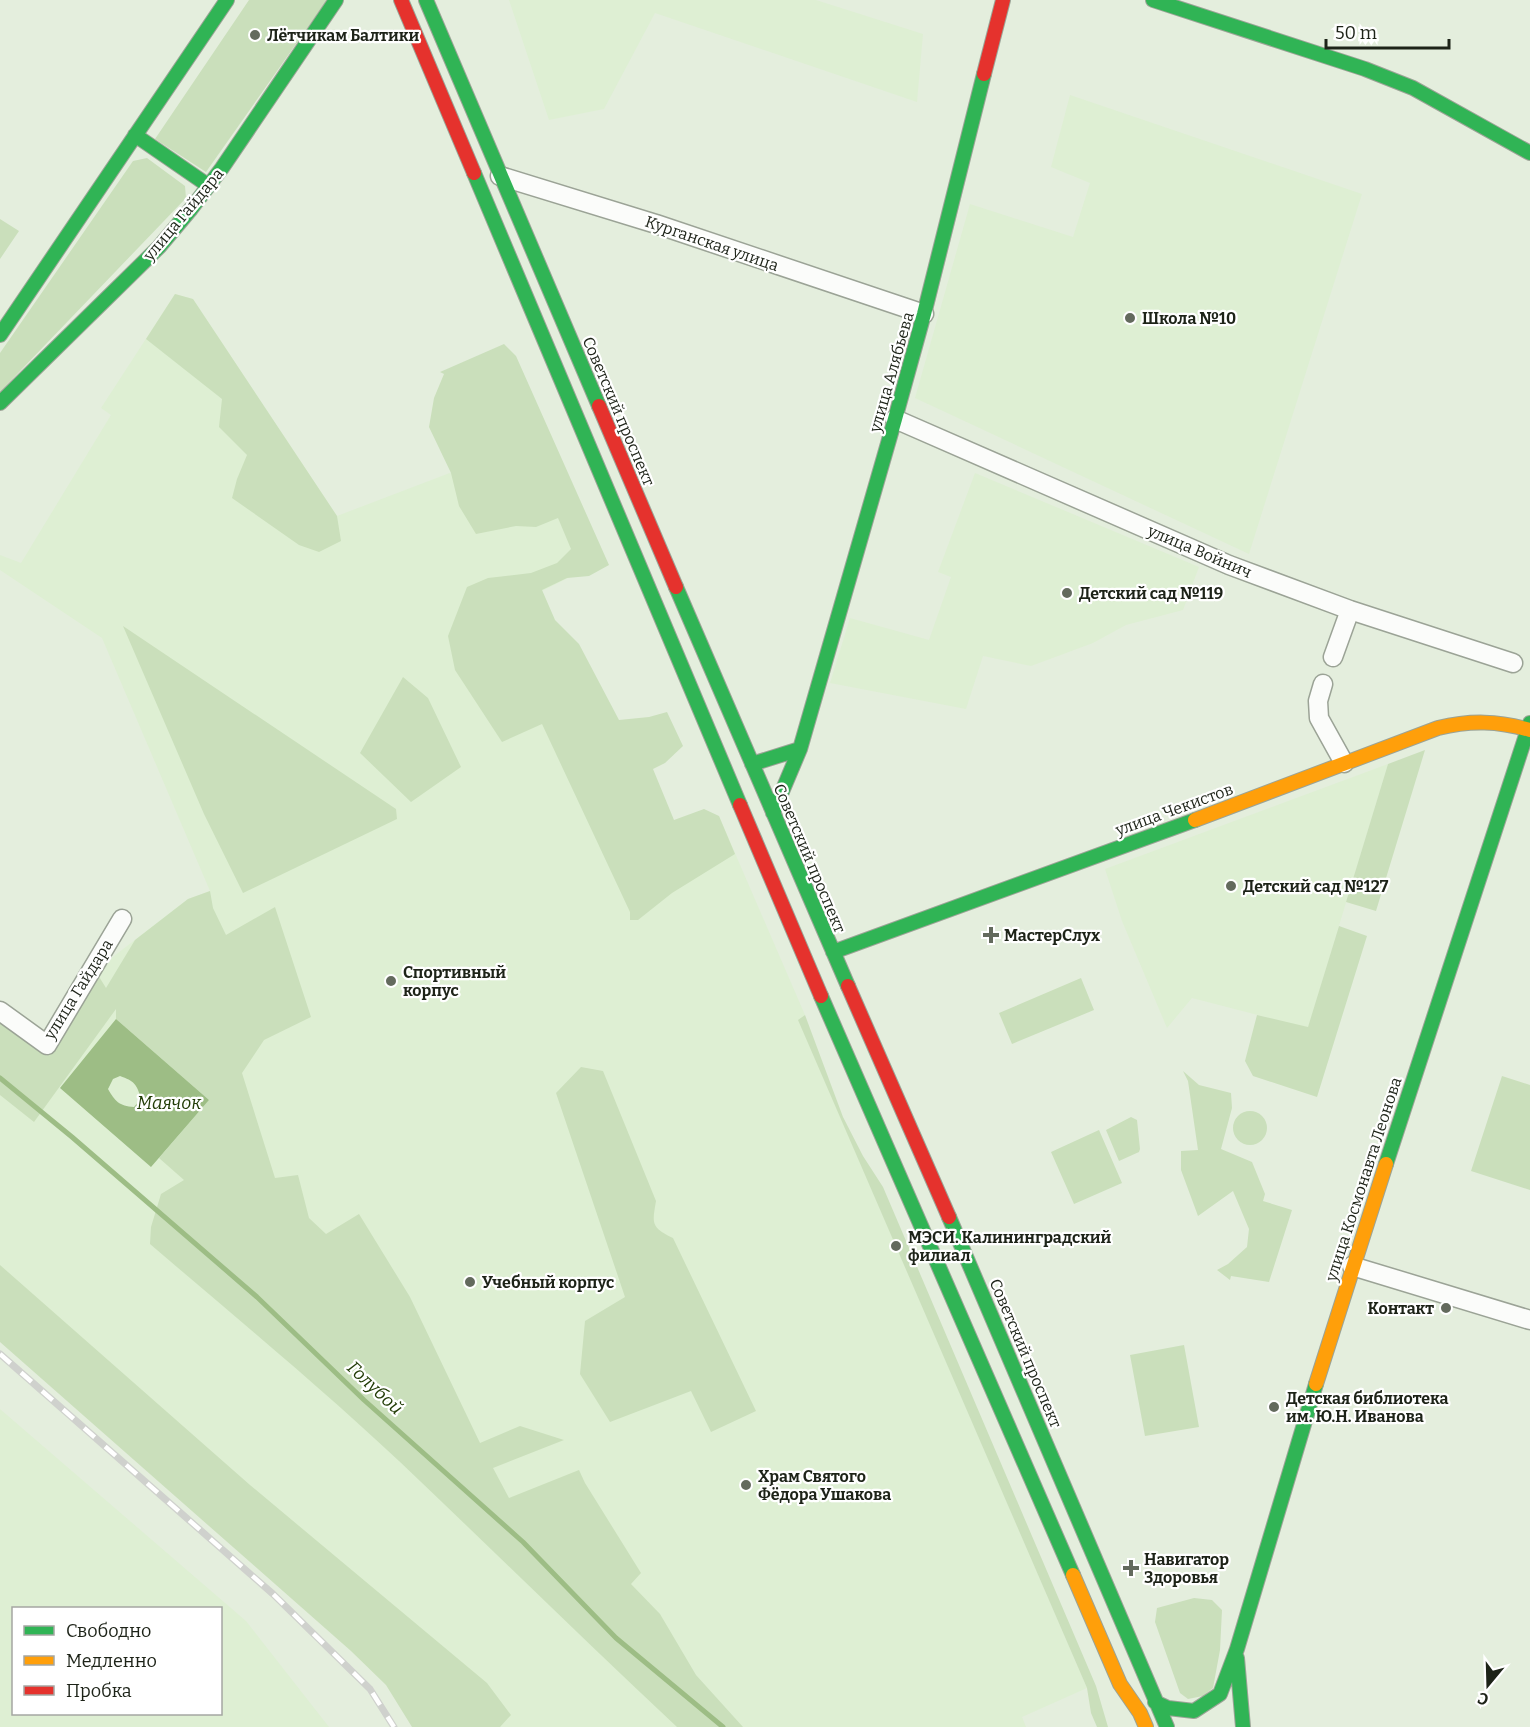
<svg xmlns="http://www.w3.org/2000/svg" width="1530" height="1727" viewBox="0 0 1530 1727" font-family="Bitter,serif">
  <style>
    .built { fill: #deefd3; fill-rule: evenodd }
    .green { fill: #cadfbb }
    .water { fill: #9dbd85; fill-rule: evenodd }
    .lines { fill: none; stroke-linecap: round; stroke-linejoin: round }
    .stream { stroke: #9dbd85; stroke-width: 5 }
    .street-casing { stroke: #9ba396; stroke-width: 21 }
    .fast-casing { stroke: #9ba396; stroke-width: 16 }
    .slow-casing { stroke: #9ba396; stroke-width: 16 }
    .jam-casing { stroke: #9ba396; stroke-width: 16 }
    .street { stroke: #fbfcfa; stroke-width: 18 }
    .fast { stroke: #30b455; stroke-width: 14 }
    .slow { stroke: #ff9f0a; stroke-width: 14 }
    .jam { stroke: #e5322d; stroke-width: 14 }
    .rail-casing { stroke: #cfd1cd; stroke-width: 7 }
    .rail { stroke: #fff; stroke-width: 4.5; stroke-dasharray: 14; stroke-linecap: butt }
    .poi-dot { fill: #636a5d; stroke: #fff; stroke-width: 2 }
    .labels { text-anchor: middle; stroke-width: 4.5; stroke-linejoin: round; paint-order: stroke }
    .poi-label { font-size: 16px; font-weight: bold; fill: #1d2318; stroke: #fff; text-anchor: start }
    .street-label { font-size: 16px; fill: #1d2318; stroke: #fff }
    .water-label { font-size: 18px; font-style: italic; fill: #223c06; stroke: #fff }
  </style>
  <rect width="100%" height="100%" fill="#e4eedd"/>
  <path class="built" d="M 509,0 L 816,0 L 923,34 L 917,102 L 655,13 L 604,109 L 549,120 Z
    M 1070,95 L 1362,194 L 1249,554 L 915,398 L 970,204 L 1073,237 L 1090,183 L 1051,167 Z
    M 175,294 L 193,299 L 337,516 L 544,437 L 602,561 L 542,591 L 656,847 L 719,816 L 805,1015 L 799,1021 L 1087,1688 L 1022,1717 L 1026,1727 L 487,1727 L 0,1312 L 0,1022 L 47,1056 L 105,963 L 188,899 L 210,891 L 102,638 L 0,570 L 0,555 L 21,563 L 111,415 L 101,408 Z
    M 975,473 L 1199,567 L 1183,610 L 1126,625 L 1093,643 L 1031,666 L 983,656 L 966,709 L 830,683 L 850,618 L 929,640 L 951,577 L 938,572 Z
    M 1388,764 L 1308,1028 L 1192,998 L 1167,1028 L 1122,921 L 1105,869 Z
    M 0,1409 L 246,1621 L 329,1727 L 0,1727 ZM 14,1608 L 220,1608 L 220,1714 L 14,1714 Z"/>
  <path class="green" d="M 249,0 L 327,0 L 206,172 L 155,139 Z
    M 147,158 L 185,186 L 186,198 L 0,392 L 0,353 L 133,161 Z
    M 0,219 L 19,231 L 0,259 Z
    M 175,294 L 193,299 L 337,516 L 341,541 L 319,552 L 299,545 L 232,498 L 237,479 L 247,455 L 219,427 L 222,399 L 146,339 Z
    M 504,344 L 516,356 L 609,565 L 589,576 L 567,578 L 542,590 L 555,620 L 579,644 L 619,720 L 649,717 L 667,712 L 683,746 L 665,763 L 653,769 L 674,820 L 704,809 L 719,816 L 735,854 L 672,893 L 638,920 L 630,920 L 630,912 L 542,724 L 502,742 L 455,670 L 448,636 L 467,587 L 488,578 L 531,573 L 557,563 L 571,549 L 558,518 L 536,527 L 516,526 L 476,534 L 459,506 L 451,473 L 429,427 L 434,398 L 444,374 L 440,372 Z
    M 123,626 L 396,809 L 397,819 L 243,893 L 204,814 Z
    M 403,677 L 428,698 L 461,767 L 411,802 L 360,753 Z
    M 1425,750 L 1376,911 L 1346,902 L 1388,764 Z
    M 210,891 L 213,908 L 226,935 L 275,907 L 311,1017 L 264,1040 L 242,1073 L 275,1178 L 298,1175 L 309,1218 L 326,1234 L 359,1214 L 410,1297 L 480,1443 L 520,1426 L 564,1440 L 493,1468 L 509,1498 L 579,1470 L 585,1483 L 641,1573 L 631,1584 L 660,1614 L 696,1675 L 743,1727 L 677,1727 C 590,1646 506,1563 420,1481 C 334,1398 241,1322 150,1244 L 151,1227 L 161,1194 L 184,1180 L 159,1158 L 209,1100 L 116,1019 L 116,1009 L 34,1122 L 0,1095 L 0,1022 L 47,1056 L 98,975 L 106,988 L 135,940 L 188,899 Z
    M 1339,926 L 1367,936 L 1317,1097 L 1253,1076 L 1245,1061 L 1257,1015 L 1308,1027 Z
    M 1081,978 L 1094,1010 L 1012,1044 L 999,1013 Z
    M 805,1015 L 843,1117 L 863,1156 L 883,1187 L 1096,1686 L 1108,1727 L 1097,1727 L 1091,1713 L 1087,1688 L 798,1020 Z
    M 581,1067 L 603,1071 L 656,1201 C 652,1224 651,1227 673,1238 L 756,1411 L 711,1432 L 691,1391 L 610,1422 L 580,1374 L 585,1321 L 625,1297 L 556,1093 Z
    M 1183,1071 L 1199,1085 L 1231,1093 L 1232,1108 L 1221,1149 L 1252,1162 L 1265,1194 L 1263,1201 L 1292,1210 L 1269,1282 L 1231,1276 L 1230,1280 L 1217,1270 L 1228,1264 L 1247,1247 L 1249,1229 L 1233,1191 L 1198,1216 L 1181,1170 L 1181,1151 L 1198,1150 L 1188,1081 Z
    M 1502,1076 L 1530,1085 L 1530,1190 L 1471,1171 Z
    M1233 1128a17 17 0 1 1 34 0a17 17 0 1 1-34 0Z
    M 1131,1117 L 1137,1120 L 1140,1149 L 1139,1152 L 1119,1161 L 1106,1130 Z
    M 1099,1130 L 1122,1183 L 1074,1204 L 1051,1152 Z
    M 0,1265 L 250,1485 L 487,1683 L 511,1715 L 500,1727 L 412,1727 L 386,1685 L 351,1651 L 0,1342 Z
    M 1184,1345 L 1199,1427 L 1145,1436 L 1130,1355 Z
    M 1194,1598 L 1212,1600 L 1222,1610 L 1220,1650 L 1213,1688 L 1203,1696 L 1188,1699 L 1180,1693 L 1155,1622 L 1157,1608 Z"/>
  <path class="water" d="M 116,1019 L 209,1100 L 151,1167 L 60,1088 ZM 120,1076 C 134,1081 137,1084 141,1099 L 134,1107 C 119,1106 115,1101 108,1089 L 113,1079 Z"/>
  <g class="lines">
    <path class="stream" d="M 0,1078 L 72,1137 L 257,1297 L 364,1400 L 523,1542 L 616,1638 L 723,1727"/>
    <defs>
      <path id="street" d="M 500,176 L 656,224 L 924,314
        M 895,419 L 1229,565 L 1350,610 L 1513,663
        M 1333,657 L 1350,610
        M 1323,684 L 1318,701 L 1319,718 L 1344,763
        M 0,1011 L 47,1045 L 122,919
        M 1352,1266 L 1530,1320"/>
      <path id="fast" d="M 426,0 L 599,406
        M 1153,0 L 1365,69 L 1413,88 L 1530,153
        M 135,135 L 209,186
        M 474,173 L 740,805
        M 0,335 L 227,0
        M 0,403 L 159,247 L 191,209 L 222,168 L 336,0
        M 676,587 L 848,986
        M 752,764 L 800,749
        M 773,813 L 800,749 L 895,419 L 924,314 L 984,74
        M 833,952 L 1195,820
        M 821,996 L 1073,1575
        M 1386,1164 L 1530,723
        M 949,1217 L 1167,1727
        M 1237,1658 L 1243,1727
        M 1155,1702 L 1168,1708 L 1194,1711 L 1220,1694 L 1237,1649 L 1316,1384"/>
      <path id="slow" d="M 1195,820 L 1438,728 C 1471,720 1498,721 1530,730
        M 1316,1384 L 1386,1164
        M 1073,1575 L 1120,1684 L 1140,1713 L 1146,1727"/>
      <path id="jam" d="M 401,0 L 474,173
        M 984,74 L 1003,0
        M 599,406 L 676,587
        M 740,805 L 821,996
        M 848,986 L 949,1217"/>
    </defs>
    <use href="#street" class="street-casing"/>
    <use href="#fast" class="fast-casing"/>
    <use href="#slow" class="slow-casing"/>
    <use href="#jam" class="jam-casing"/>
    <use href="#street" class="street"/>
    <use href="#fast" class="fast"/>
    <use href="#slow" class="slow"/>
    <use href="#jam" class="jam"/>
    <defs>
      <path id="rail" d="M 0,1354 L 273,1594 L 370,1689 L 394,1727"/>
    </defs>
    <use href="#rail" class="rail-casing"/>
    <use href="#rail" class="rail"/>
  </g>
  <g class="poi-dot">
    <circle cx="255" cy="35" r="6"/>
    <circle cx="1130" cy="318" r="6"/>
    <circle cx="1067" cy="593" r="6"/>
    <circle cx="1231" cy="886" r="6"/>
    <path d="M988 926h6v6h6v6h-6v6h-6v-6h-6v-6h6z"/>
    <circle cx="391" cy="981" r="6"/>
    <circle cx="896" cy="1246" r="6"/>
    <circle cx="470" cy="1282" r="6"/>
    <circle cx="1446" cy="1308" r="6"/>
    <circle cx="1274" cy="1407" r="6"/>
    <circle cx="746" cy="1485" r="6"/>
    <path d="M1128 1559h6v6h6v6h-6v6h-6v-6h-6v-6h6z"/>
  </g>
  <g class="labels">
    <g class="poi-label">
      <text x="267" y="41">Лётчикам Балтики</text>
      <text x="1142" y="324">Школа №10</text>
      <text x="1079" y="599">Детский сад №119</text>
      <text x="1243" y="892">Детский сад №127</text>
      <text x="1004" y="941">МастерСлух</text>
      <text x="403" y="978">Спортивный<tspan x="403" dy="18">корпус</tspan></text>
      <text x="908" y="1243">МЭСИ. Калининградский<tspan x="908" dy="18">филиал</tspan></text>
      <text x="482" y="1288">Учебный корпус</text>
      <text x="1434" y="1314" text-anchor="end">Контакт</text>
      <text x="1286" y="1404">Детская библиотека<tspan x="1286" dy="18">им. Ю.Н. Иванова</tspan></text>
      <text x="758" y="1482">Храм Святого<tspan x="758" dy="18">Фёдора Ушакова</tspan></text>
      <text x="1144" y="1565">Навигатор<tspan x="1144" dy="18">Здоровья</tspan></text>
    </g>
    <g class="street-label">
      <text transform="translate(183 214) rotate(-50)" y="6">улица Гайдара</text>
      <text transform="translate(712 243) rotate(19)" y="6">Курганская улица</text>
      <text transform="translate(891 372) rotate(-74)" y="6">улица Алябьева</text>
      <text transform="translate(619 411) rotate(67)" y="6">Советский проспект</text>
      <text transform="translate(1200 551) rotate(23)" y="6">улица Войнич</text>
      <text transform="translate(1174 809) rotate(-20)" y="6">улица Чекистов</text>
      <text transform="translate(810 858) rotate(67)" y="6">Советский проспект</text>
      <text transform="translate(78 989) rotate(-58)" y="6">улица Гайдара</text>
      <text transform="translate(1363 1179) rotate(-72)" y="6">улица Космонавта Леонова</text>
      <text transform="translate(1026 1353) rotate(67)" y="6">Советский проспект</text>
    </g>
    <g class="water-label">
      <text x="169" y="1109">Маячок</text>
      <text transform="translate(375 1388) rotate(43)" y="6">Голубой</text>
    </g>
  </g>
  <rect x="12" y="1607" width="210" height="108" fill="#ffffff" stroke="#a5a7a3" stroke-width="1.5"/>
  <rect x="24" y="1626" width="30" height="9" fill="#30b455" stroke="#a5a7a3" stroke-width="1.5"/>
  <text x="66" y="1637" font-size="18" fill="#1d2318">Свободно</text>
  <rect x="24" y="1656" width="30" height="9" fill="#ff9f0a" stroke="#a5a7a3" stroke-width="1.5"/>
  <text x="66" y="1667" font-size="18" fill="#1d2318">Медленно</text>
  <rect x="24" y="1686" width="30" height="9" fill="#e5322d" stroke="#a5a7a3" stroke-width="1.5"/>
  <text x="66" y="1697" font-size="18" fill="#1d2318">Пробка</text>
  <g transform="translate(1488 1685) rotate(199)" stroke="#ffffff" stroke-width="4.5" paint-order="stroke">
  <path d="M0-4.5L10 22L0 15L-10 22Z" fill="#1d2318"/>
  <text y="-9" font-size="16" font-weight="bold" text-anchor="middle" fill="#1d2318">С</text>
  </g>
  <path d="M1326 39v9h123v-9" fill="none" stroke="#1d2318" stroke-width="3"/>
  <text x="1335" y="39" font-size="18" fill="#1d2318" stroke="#ffffff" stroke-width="4.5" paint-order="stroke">50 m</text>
</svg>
